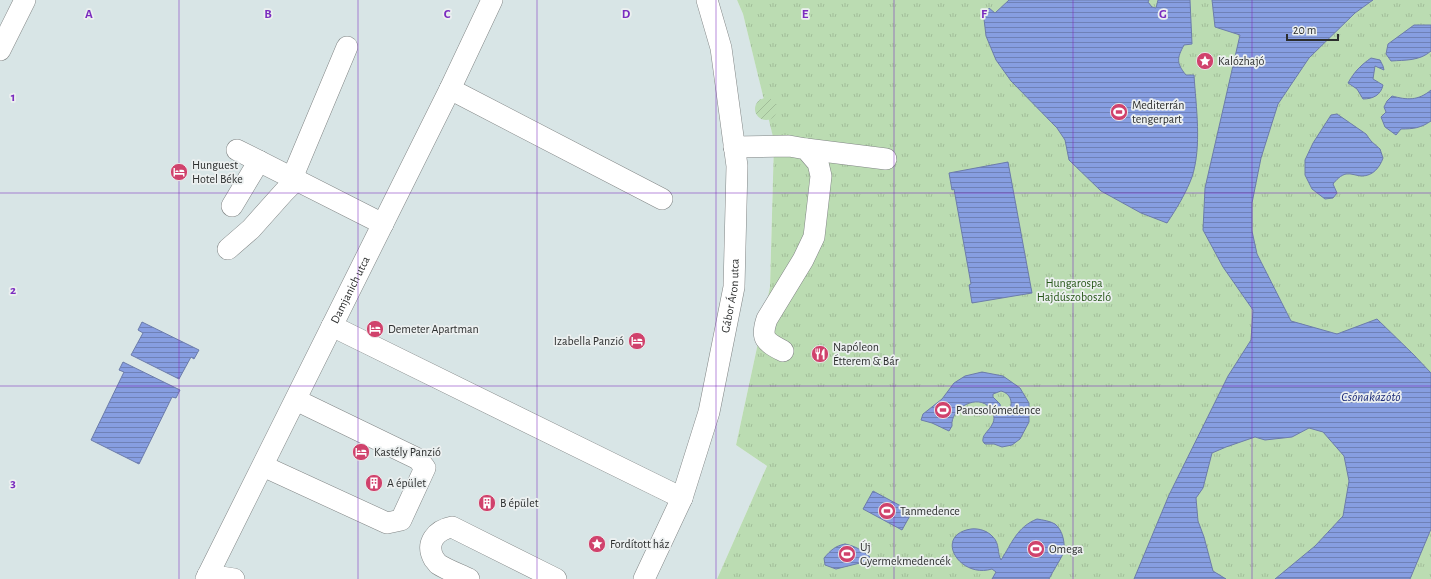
<svg xmlns="http://www.w3.org/2000/svg" width="1431" height="579" viewBox="0 0 1431 579" font-family="'Alegreya Sans',sans-serif">
  <style>
    .built { fill: #d8e5e6 }
    .park { fill: url(#park-tufts) }
    .garden { fill: url(#garden-furrows) }
    .water { fill: url(#water-rules); stroke: #6c7cab; fill-rule: evenodd }
    .lines { fill: none; stroke-linecap: round; stroke-linejoin: round }
    .minor-casing { stroke: #818585; stroke-width: 22 }
    .minor { stroke: #fff; stroke-width: 21 }
    .grid { fill: none; stroke: #7b2cbf; stroke-width: 1; stroke-opacity: 0.55 }
    .labels { text-anchor: middle; stroke-width: 3.5; stroke-linejoin: round; paint-order: stroke }
    .poi-label { font-size: 12px; fill: #2c2e2e; stroke: #ecf0f0; text-anchor: start }
    .park-label { font-size: 12px; fill: #265618; stroke: #ecf0f0 }
    .street-label { font-size: 12px; fill: #2c2e2e; stroke: #ecf0f0 }
    .water-label { font-size: 13px; font-style: italic; fill: #1c2b78; stroke: #ecf0f0 }
    .grid-label { font-size: 13px; text-anchor: middle; font-weight: bold; fill: #7b2cbf; stroke: #ecf0f0; stroke-width: 3.5; stroke-linejoin: round; paint-order: stroke }
  </style>
  <defs>
    <pattern id="park-tufts" width="24" height="20" patternUnits="userSpaceOnUse"><rect width="24" height="20" fill="#bbdcb2"/><path d="M3 7l-1-3M5 7V3M7 7l1-3M15 17l-1-3M17 17v-4M19 17l1-3" fill="none" stroke="#a1bd99"/></pattern>
    <pattern id="garden-furrows" width="10" height="10" patternUnits="userSpaceOnUse"><rect width="10" height="10" fill="#bbdcb2"/><path d="M-1 1l2-2M0 10L10 0M9 11l2-2" fill="none" stroke="#a1bd99"/></pattern>
    <pattern id="water-rules" width="6" height="5" patternUnits="userSpaceOnUse"><rect width="6" height="5" fill="#879ee1"/><path d="M0 2.5h6" fill="none" stroke="#6f81b7"/></pattern>
  </defs>
  <rect width="100%" height="100%" fill="#ecf0f0"/>
  <path class="built" d="M 0,0 L 737,0 L 743,14 L 774,140 L 770,287 L 736,445 L 767,466 L 717,579 L 0,579 Z"/>
  <path class="park" d="M 737,0 L 1431,0 L 1431,579 L 717,579 L 767,466 L 736,445 L 770,287 L 774,141 L 743,14 Z"/>
  <path class="garden" d="M755 109a11 11 0 1 1 22 0a11 11 0 1 1-22 0Z"/>
  <path class="water" d="M 1009,0 L 1149,0 L 1148,2 L 1152,7 L 1156,8 L 1158,0 L 1190,0 L 1192,44 L 1184,45 C 1177,58 1176,63 1186,75 L 1194,75 C 1196,107 1202,146 1192,177 C 1186,193 1177,208 1167,223 L 1141,213 L 1101,191 L 1069,160 L 1065,140 L 1057,128 L 1011,81 L 996,60 L 986,36 L 984,19 L 989,8 L 995,13 Z
    M 1212,0 L 1373,0 L 1355,13 L 1309,58 L 1278,104 L 1261,158 L 1252,203 L 1252,231 L 1257,254 L 1291,321 L 1337,334 L 1377,319 L 1413,354 L 1431,373 L 1431,529 L 1410,579 L 1275,579 L 1315,546 L 1343,516 L 1349,481 L 1344,456 L 1323,432 L 1309,428 L 1292,437 L 1265,440 L 1255,437 L 1226,447 L 1212,453 L 1203,488 L 1196,498 L 1198,521 L 1204,537 L 1213,571 L 1226,579 L 1134,579 L 1169,495 L 1228,376 L 1251,340 L 1253,310 L 1223,267 L 1203,230 L 1205,188 L 1240,35 L 1215,27 Z
    M 1414,25 L 1431,25 L 1431,51 C 1420,61 1405,60 1391,61 L 1386,54 L 1388,44 Z
    M 1371,58 L 1380,60 L 1383,66 L 1384,70 L 1375,66 L 1373,79 L 1383,85 C 1381,95 1373,99 1363,99 L 1357,89 L 1348,83 C 1354,72 1361,65 1371,58 Z
    M 1431,90 L 1431,121 C 1421,128 1413,129 1401,129 L 1396,135 L 1385,127 L 1381,117 L 1386,112 L 1384,107 L 1387,101 L 1392,96 C 1407,100 1418,101 1431,90 Z
    M 1337,114 L 1366,134 L 1371,141 L 1380,149 L 1383,158 C 1380,167 1373,176 1362,176 C 1357,176 1351,173 1346,174 C 1341,175 1336,180 1333,184 L 1337,193 L 1333,198 L 1325,199 L 1312,189 L 1305,175 L 1305,160 L 1313,143 L 1331,115 Z
    M 1008,162 L 1032,293 L 972,303 L 969,285 L 971,284 L 954,189 L 952,190 L 949,173 Z
    M 142,322 L 199,350 L 194,359 L 191,357 L 179,379 L 131,355 L 143,333 L 138,330 Z
    M 123,362 L 180,390 L 176,398 L 172,397 L 139,464 L 91,440 L 124,372 L 119,370 Z
    M 982,372 L 1003,376 L 1020,388 L 1029,403 L 1029,422 L 1020,439 L 1012,445 L 1002,447 L 994,444 L 985,444 C 984,443 982,441 983,439 C 983,431 1002,424 990,408 C 978,393 950,408 952,426 L 949,431 L 932,423 L 921,420 L 923,414 L 942,399 L 954,383 L 965,376 ZM 1001,391 C 1012,394 1014,405 1007,414 L 1004,414 L 1001,412 L 1000,404 L 993,397 L 993,394 Z
    M 873,491 L 912,512 L 902,530 L 863,509 Z
    M 1037,519 C 1043,520 1050,521 1055,524 C 1063,530 1066,545 1063,554 C 1059,562 1053,571 1049,579 L 992,579 L 996,572 L 992,569 C 959,579 933,535 971,529 C 979,528 988,531 993,537 C 1000,544 997,553 1001,560 C 1012,543 1017,527 1037,519 Z
    M 845,544 C 855,546 862,550 870,557 L 864,562 L 836,569 L 825,565 L 824,558 C 831,550 835,546 845,544 Z"/>
  <g class="lines">
    <defs>
      <g id="minor">
        <path d="M 0,50 L 25,0"/>
        <path d="M 450,89 L 662,199"/>
        <path d="M 734,147 L 789,146 L 806,149 L 818,163 L 821,176 L 814,237 L 803,260 L 767,319 C 760,339 766,342 783,351"/>
        <path d="M 806,149 L 886,159"/>
        <path d="M 237,150 L 383,224"/>
        <path d="M 232,206 L 259,161"/>
        <path d="M 228,249 L 251,229 L 284,192 L 296,180 L 295,171 L 347,47"/>
        <path d="M 332,326 L 682,498"/>
        <path d="M 263,466 L 387,523 L 401,520 L 425,468 L 418,459 L 296,400"/>
        <path d="M 208,575 L 234,579"/>
        <path id="s1" d="M 206,579 L 450,89 L 492,0"/>
        <path d="M 469,579 C 461,575 445,569 438,564 C 437,563 435,560 434,559 C 425,543 436,530 452,527 L 556,579"/>
        <path id="s2" d="M 644,579 L 682,498 L 709,412 L 734,287 L 737,166 L 721,48 L 707,0"/>
      </g>
    </defs>
    <use href="#minor" class="minor-casing"/>
    <use href="#minor" class="minor"/>
  </g>
  <path class="grid" d="M 179,0 L 179,579M 358,0 L 358,579M 537,0 L 537,579M 716,0 L 716,579M 894,0 L 894,579M 1073,0 L 1073,579M 1252,0 L 1252,579M 0,193 L 1431,193M 0,386 L 1431,386"/>
  <defs>
    <symbol id="sight-disc" viewBox="-11 -11 22 22"><circle r="9.5" fill="#d0426c" stroke="#ecf0f0"/><path d="M0-6L1.8-2.2L6-1.7L2.9 1.2L3.7 5.4L0 3.3L-3.7 5.4L-2.9 1.2L-6-1.7L-1.8-2.2Z" fill="#fff"/></symbol>
    <symbol id="stadium-disc" viewBox="-11 -11 22 22"><circle r="9.5" fill="#d0426c" stroke="#ecf0f0"/><path d="M0-5a6.5 5 0 1 0 0 10a6.5 5 0 1 0 0-10ZM-3.5-1.8h7v3.6h-7Z" fill="#fff"/></symbol>
    <symbol id="hotel-disc" viewBox="-11 -11 22 22"><circle r="9.5" fill="#d0426c" stroke="#ecf0f0"/><path d="M-6-4.5h1.5V1H6V5H4.5V3h-9V5H-6ZM-4 0a1.8 1.8 0 1 1 3.6 0ZM.5 0V-2.5h3Q6-2.5 6 0Z" fill="#fff"/></symbol>
    <symbol id="restaurant-disc" viewBox="-11 -11 22 22"><circle r="9.5" fill="#d0426c" stroke="#ecf0f0"/><path d="M-5-6h1v4h1v-4h1v4h1v-4h1v5L-1.5 .5V6h-2V.5L-5-1ZM5-6V6H3V1.5H1.5Q1.5-4 5-6Z" fill="#fff"/></symbol>
    <symbol id="building-disc" viewBox="-11 -11 22 22"><circle r="9.5" fill="#d0426c" stroke="#ecf0f0"/><path d="M-4-6H4V6H1V3H-1V6H-4ZM-2.5-4.3h1.7v1.8h-1.7ZM.8-4.3h1.7v1.8H.8ZM-2.5-1h1.7V.8h-1.7ZM.8-1h1.7V.8H.8Z" fill="#fff"/></symbol>
  </defs>
  <g fill-rule="evenodd">
    <use href="#sight-disc" x="1195" y="51" width="20" height="20"/>
    <use href="#stadium-disc" x="1109" y="102" width="20" height="20"/>
    <use href="#hotel-disc" x="169" y="162" width="20" height="20"/>
    <use href="#hotel-disc" x="365" y="319" width="20" height="20"/>
    <use href="#hotel-disc" x="627" y="331" width="20" height="20"/>
    <use href="#restaurant-disc" x="810" y="344" width="20" height="20"/>
    <use href="#stadium-disc" x="933" y="400" width="20" height="20"/>
    <use href="#hotel-disc" x="351" y="442" width="20" height="20"/>
    <use href="#building-disc" x="364" y="473" width="20" height="20"/>
    <use href="#building-disc" x="477" y="493" width="20" height="20"/>
    <use href="#stadium-disc" x="877" y="501" width="20" height="20"/>
    <use href="#sight-disc" x="587" y="534" width="20" height="20"/>
    <use href="#stadium-disc" x="1026" y="539" width="20" height="20"/>
    <use href="#stadium-disc" x="837" y="544" width="20" height="20"/>
  </g>
  <g class="labels">
    <g class="poi-label">
      <text x="1218" y="65">Kalózhajó</text>
      <text x="1132" y="109">Mediterrán<tspan x="1132" dy="14">tengerpart</tspan></text>
      <text x="192" y="169">Hunguest<tspan x="192" dy="14">Hotel Béke</tspan></text>
      <text x="388" y="333">Demeter Apartman</text>
      <text x="624" y="345" text-anchor="end">Izabella Panzió</text>
      <text x="833" y="351">Napóleon<tspan x="833" dy="14">Étterem &amp; Bár</tspan></text>
      <text x="956" y="414">Pancsolómedence</text>
      <text x="374" y="456">Kastély Panzió</text>
      <text x="387" y="487">A épület</text>
      <text x="500" y="507">B épület</text>
      <text x="900" y="515">Tanmedence</text>
      <text x="610" y="548">Fordított ház</text>
      <text x="860" y="551">Új<tspan x="860" dy="14">Gyermekmedencék</tspan></text>
      <text x="1049" y="553">Omega</text>
    </g>
    <g class="park-label">
      <text x="1074" y="287">Hungarospa<tspan x="1074" dy="14">Hajdúszoboszló</tspan></text>
    </g>
    <g class="street-label">
      <text dy="4" stroke="none"><textPath href="#s1" startOffset="323">Damjanich utca</textPath></text>
      <text dy="4" stroke="none"><textPath href="#s2" startOffset="298">Gábor Áron utca</textPath></text>
    </g>
    <g class="water-label">
      <text x="1371" y="401">Csónakázótó</text>
    </g>
  </g>
  <g class="grid-label">
    <text x="89" y="18">A</text>
    <text x="268" y="18">B</text>
    <text x="447" y="18">C</text>
    <text x="626" y="18">D</text>
    <text x="805" y="18">E</text>
    <text x="984" y="18">F</text>
    <text x="1163" y="18">G</text>
    <text x="13" y="101">1</text>
    <text x="13" y="294">2</text>
    <text x="13" y="487">3</text>
  </g>
  <path d="M1287 34v6h51v-6" fill="none" stroke="#2c2e2e" stroke-width="2"/>
  <text x="1293" y="34" font-size="12" fill="#2c2e2e" stroke="#ecf0f0" stroke-width="3" paint-order="stroke">20 m</text>
</svg>
